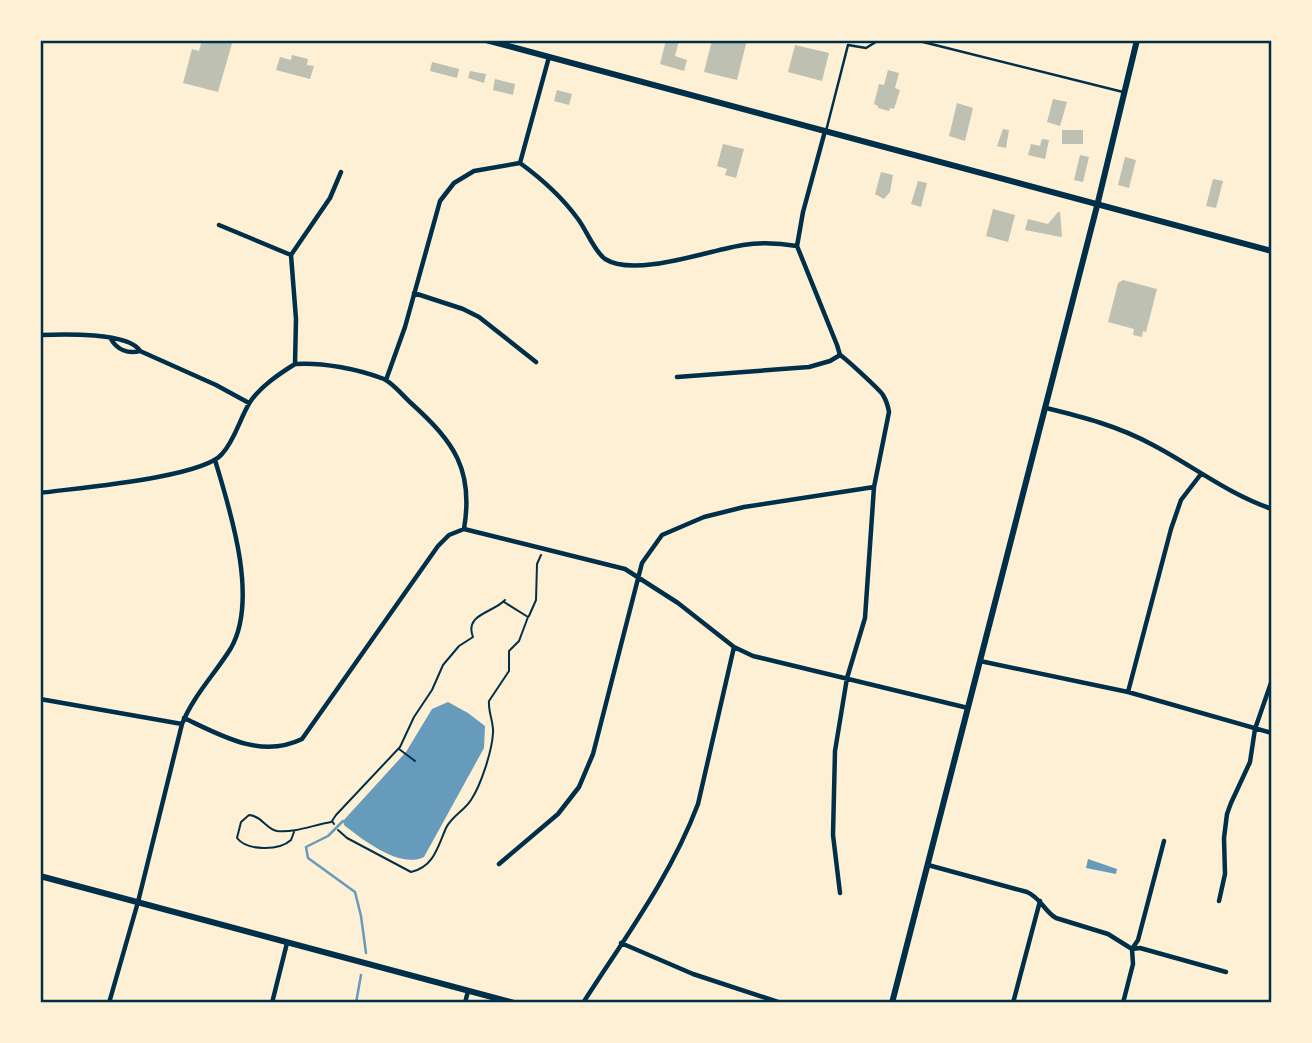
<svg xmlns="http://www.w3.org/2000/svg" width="1312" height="1043" viewBox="0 0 1312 1043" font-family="Rubik,sans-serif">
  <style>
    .water { fill: #669bbc }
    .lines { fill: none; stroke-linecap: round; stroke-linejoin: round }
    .stream { stroke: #669bbc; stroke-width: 2.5 }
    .building { fill: #bec0b2 }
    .path { stroke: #003049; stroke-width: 2 }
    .service { stroke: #003049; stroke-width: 2.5 }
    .minor { stroke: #003049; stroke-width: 4.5 }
    .tertiary { stroke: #003049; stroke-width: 6 }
    .secondary { stroke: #003049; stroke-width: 6 }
    .neatline { fill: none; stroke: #003049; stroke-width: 2.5 }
  </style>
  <rect width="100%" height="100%" fill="#fdf0d5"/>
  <path class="water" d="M 448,702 L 468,713 L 485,726 L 484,748 L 424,857 C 400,869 363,840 344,825 L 343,821 L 406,752 L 432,709 Z
    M 1088,859 L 1117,869 L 1116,874 L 1086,868 Z"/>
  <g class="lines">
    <path class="stream" d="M 343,821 L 328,836 L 306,847 L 308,858 L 355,892 L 361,916 L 366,953
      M 356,1003 L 361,975"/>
  </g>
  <path class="building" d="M 202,40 L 233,40 L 218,92 L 183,83 L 192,49 L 199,51 Z
    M 666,40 L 679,41 L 675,56 L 687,60 L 684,71 L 660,64 Z
    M 712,40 L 747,40 L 737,80 L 704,72 Z
    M 795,45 L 829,53 L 822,81 L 788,72 Z
    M 292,55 L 308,59 L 307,65 L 314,66 L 310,79 L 276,70 L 280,57 L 291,60 Z
    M 432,62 L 459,69 L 457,78 L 430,71 Z
    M 888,70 L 899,73 L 895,88 L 900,90 L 894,109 L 890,108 L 889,111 L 878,108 L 878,106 L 874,104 L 879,84 L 884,85 Z
    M 470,71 L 486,74 L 484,83 L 468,78 Z
    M 495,79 L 515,84 L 513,95 L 493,90 Z
    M 557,90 L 572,94 L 569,105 L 554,101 Z
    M 1053,99 L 1067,102 L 1060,126 L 1047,122 Z
    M 957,103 L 973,108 L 965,141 L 949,136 Z
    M 1003,129 L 1009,130 L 1006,148 L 997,146 Z
    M 1062,130 L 1083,130 L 1083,144 L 1062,144 Z
    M 1042,139 L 1049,140 L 1045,159 L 1028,155 L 1031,144 L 1040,146 Z
    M 723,144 L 744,149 L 736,178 L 725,175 L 727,169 L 717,166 Z
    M 1080,155 L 1089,157 L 1083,182 L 1074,180 Z
    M 1125,157 L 1136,160 L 1129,188 L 1118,185 Z
    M 881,172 L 893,175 L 890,192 L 884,199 L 875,194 Z
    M 1213,179 L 1223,181 L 1216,208 L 1206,206 Z
    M 918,181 L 927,183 L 921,207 L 911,204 Z
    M 993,209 L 1015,215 L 1008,242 L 986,236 Z
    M 1058,212 L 1060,212 L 1062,236 L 1061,237 L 1025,230 L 1028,219 L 1048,224 Z
    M 1123,280 L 1157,289 L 1146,332 L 1143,331 L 1142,337 L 1133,335 L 1134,329 L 1108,322 L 1118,283 Z"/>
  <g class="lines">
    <path class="path" d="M 529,616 L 536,600 L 537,564 L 541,555
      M 399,749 L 415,761
      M 334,824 L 332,821 L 336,815 L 400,747 L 414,717 L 432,690 L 443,665 L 459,646 L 473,637 C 464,614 493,613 505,600
      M 338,830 L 347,838 L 411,872 C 434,867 438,846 446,828 C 452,816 464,811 471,800 C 481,785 492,751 493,733 C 494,723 488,712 489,701 L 509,671 L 509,651 L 519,641 L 528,617 L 504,602
      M 294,832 L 291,840 C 279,851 247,851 237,838 L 241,822 L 249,815 C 262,816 266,829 277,831 C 295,833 313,825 331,822"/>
    <path class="service" d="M 915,40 L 1123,92
      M 826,131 L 848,45 L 866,48 L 879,40"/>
    <path class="minor" d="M 825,131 L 803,212 L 797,246 L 837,345 L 840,355
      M 520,163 C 542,179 562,197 578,219 C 587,231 594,251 605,259 C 635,278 710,250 743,245 C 761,242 779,243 797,246
      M 520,163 L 549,57
      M 219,225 L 291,255
      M 414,293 L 463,309 L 479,317 L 536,362
      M 40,335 C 62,334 129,332 140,351 L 216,385 L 249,403
      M 111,339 C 117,350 128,354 140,351
      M 840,355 C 844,357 880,390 883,395 C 886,400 888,406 889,412 L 874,487 L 865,618 L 847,678 L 835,751 L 833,835 L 840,893
      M 295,364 C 322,362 358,369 384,379 C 394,384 403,396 412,404 C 454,442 474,470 464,529
      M 677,377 L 809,367 L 830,361 L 840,355
      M 386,380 L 405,327 L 440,201 L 454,183 L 474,171 L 520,163
      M 1046,408 C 1083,417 1118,426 1153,445 C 1193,466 1228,494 1272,509
      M 40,493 C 75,488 202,478 222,454 C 235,440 240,418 250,402 C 261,386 279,374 295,364 L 296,319 L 291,255 L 330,198 L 341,172
      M 464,529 L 625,569 L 678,603 L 734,647 L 753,656 L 968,708
      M 980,661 L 1128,692 L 1272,733
      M 1128,692 L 1171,529 L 1181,500 L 1201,474
      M 40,699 L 182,724
      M 184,718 C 222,736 261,759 302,739 L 438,546 L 449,535 L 464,529
      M 499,864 L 558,814 L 579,787 L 593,754 L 642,563 L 662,535 L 704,517 L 744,507 L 874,487
      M 928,865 L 1027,892 C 1041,898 1044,911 1056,918 L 1108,934 L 1132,949 L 1140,948 L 1226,972
      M 1219,901 L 1225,874 L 1224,838 L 1227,814 L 1231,803 L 1250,762 L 1255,729 L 1272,680
      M 621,943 L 693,974 L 781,1003
      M 109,1003 L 138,902 L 182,724 C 193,696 215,674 231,648 C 259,599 230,510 215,460
      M 272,1003 L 287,943
      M 465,1003 L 468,991
      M 583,1003 C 624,939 671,876 698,804 L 734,647
      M 1013,1003 L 1040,901
      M 1123,1003 L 1133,964 L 1132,949 L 1138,940 L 1164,841"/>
    <path class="tertiary" d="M 40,876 L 514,1003
      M 892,1003 L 1097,206 L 1137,40"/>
    <path class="secondary" d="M 486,40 L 1272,251"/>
  </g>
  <rect width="1312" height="1043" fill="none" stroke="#fdf0d5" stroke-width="84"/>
  <rect x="42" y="42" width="1228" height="959" class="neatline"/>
</svg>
